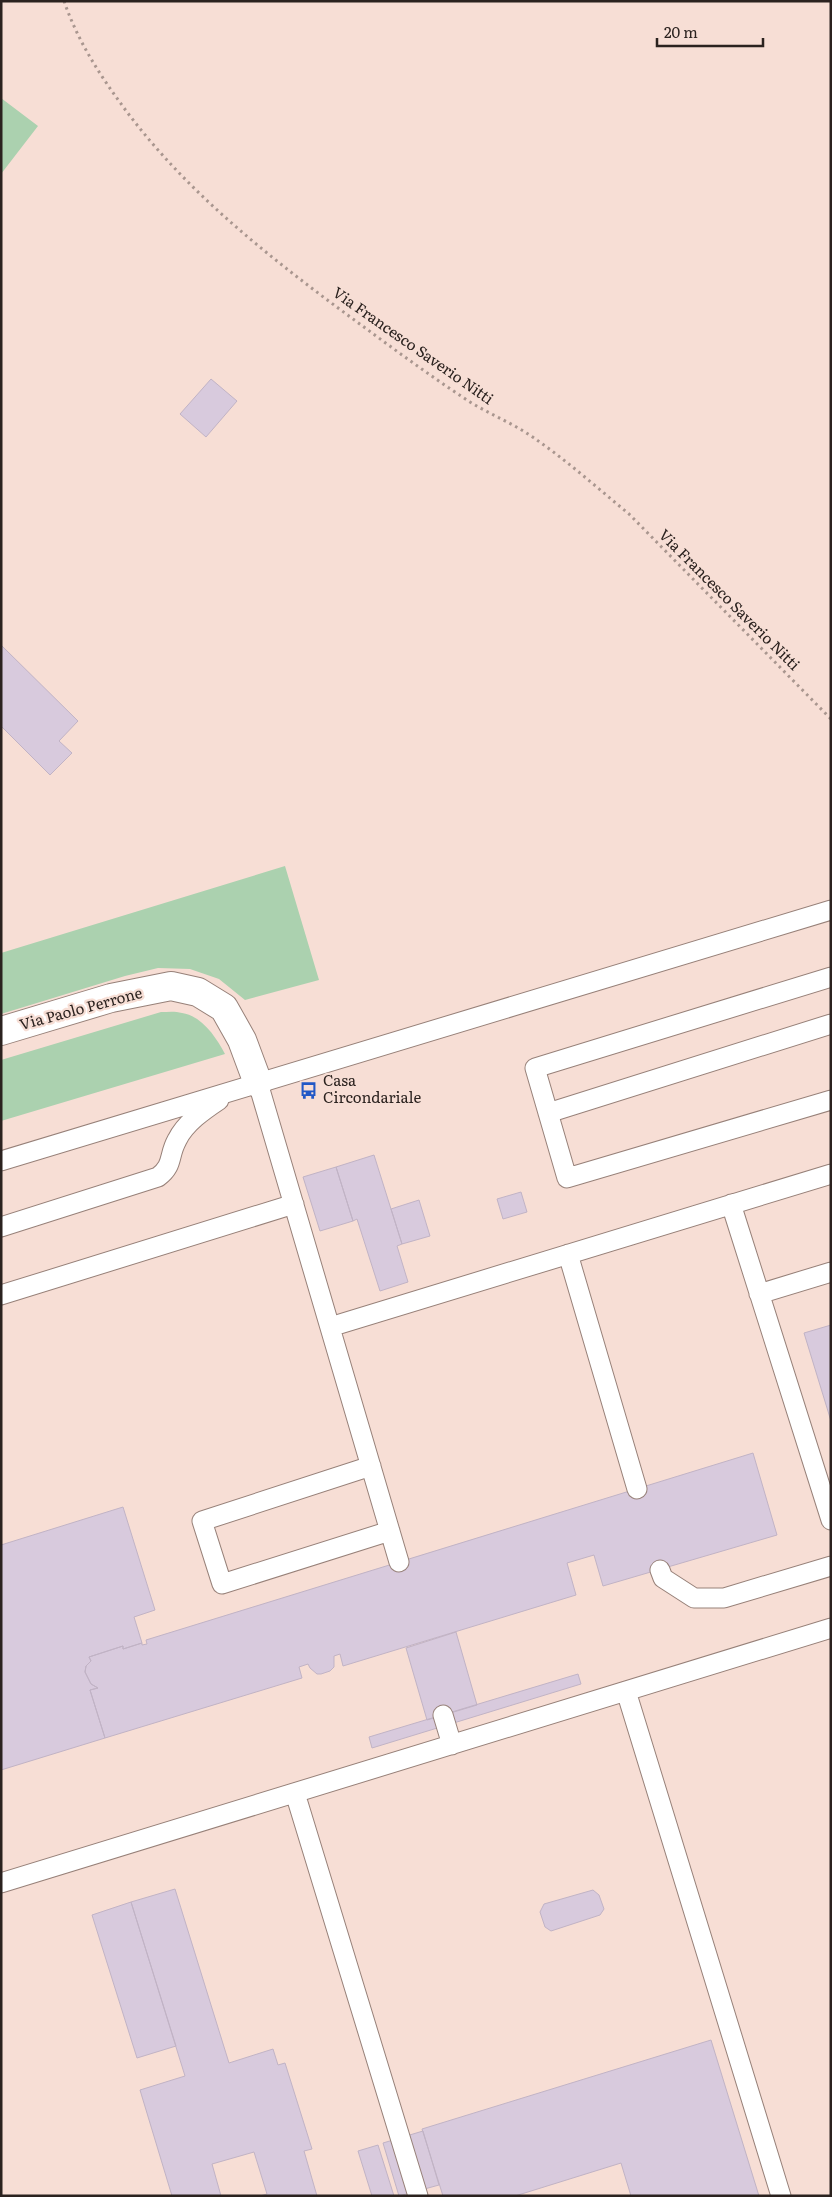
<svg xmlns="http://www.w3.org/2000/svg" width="832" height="2197" viewBox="0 0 832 2197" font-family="Literata,serif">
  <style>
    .green { fill: #abd1af }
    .building { fill: #d8cadd; stroke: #c1b3c5 }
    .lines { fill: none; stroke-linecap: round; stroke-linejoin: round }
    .service-casing { stroke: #978179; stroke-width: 21 }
    .minor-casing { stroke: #978179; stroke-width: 30 }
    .path { stroke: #a9968f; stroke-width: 3; stroke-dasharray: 2.5 4; stroke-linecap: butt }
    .service { stroke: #fff; stroke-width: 19 }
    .minor { stroke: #fff; stroke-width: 28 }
    .labels { text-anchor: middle; stroke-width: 4.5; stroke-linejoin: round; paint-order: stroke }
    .street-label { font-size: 15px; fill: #2b221f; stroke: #f7ded5 }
    .poi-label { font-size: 15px; fill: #2b221f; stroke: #f7ded5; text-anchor: start }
  </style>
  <rect width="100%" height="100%" fill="#f7ded5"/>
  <path class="green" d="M 1,98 L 38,126 L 1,174 Z
    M 285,866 L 319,980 L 245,1000 L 219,979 L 190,969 L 158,968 L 125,976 L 1,1014 L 1,953 Z
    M 161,1012 C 168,1012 175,1011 182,1013 C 202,1016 216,1037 225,1054 L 1,1121 L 1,1060 Z"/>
  <path class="building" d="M 211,379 L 237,401 L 206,437 L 180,414 Z
    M 1,645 L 78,721 L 59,741 L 72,753 L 50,775 L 1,726 Z
    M 374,1155 L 402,1244 L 397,1246 L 408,1282 L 380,1291 L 357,1219 L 353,1221 L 336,1167 Z
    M 336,1167 L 353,1221 L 320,1231 L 303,1177 Z
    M 521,1192 L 527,1212 L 503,1219 L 497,1199 Z
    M 419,1200 L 430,1236 L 402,1244 L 391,1209 Z
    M 831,1325 L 831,1421 L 804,1333 Z
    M 753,1453 L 777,1535 L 603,1586 L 594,1555 L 567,1563 L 576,1595 L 343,1666 L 340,1654 L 334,1656 L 334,1667 L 330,1671 L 321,1674 L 317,1674 L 310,1668 L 308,1664 L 299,1667 L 302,1678 L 105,1738 L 90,1690 L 98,1688 L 91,1684 L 85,1672 L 86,1666 L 91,1661 L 89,1657 L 123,1646 L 123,1649 L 142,1643 L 142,1645 L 147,1644 L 146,1640 Z
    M 123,1507 L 155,1610 L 134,1617 L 142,1643 L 123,1649 L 123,1646 L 89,1657 L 91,1661 L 86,1666 L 85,1672 L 91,1684 L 98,1688 L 90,1690 L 105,1738 L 1,1770 L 1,1545 Z
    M 456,1632 L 477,1705 L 427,1720 L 406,1648 Z
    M 578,1674 L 581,1684 L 372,1748 L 369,1737 Z
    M 175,1889 L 229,2063 L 273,2049 L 278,2065 L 285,2063 L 312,2149 L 304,2151 L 317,2196 L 260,2196 L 267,2194 L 254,2152 L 212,2164 L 221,2196 L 172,2196 L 140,2090 L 185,2076 L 131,1902 Z
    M 593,1890 L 599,1895 L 604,1909 L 600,1915 L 551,1931 L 545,1927 L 540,1912 L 544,1904 Z
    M 131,1902 L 176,2046 L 137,2058 L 92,1915 Z
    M 711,2040 L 759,2196 L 631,2196 L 621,2163 L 515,2196 L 443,2196 L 422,2129 Z
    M 423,2131 L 439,2185 L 399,2196 L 383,2143 Z
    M 378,2145 L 394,2196 L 372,2196 L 358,2151 Z"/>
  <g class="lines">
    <defs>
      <path id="service" d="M 831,977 L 535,1068 L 567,1178 L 831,1100
        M 258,1083 L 399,1562
        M 548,1113 L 831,1024
        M 1,1161 L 831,910
        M 731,1204 L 831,1520
        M 1,1227 L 158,1177 C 174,1165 168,1156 177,1140 C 185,1123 204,1110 219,1100
        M 568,1254 L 637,1489
        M 759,1294 L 831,1272
        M 1,1295 L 294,1204
        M 330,1327 L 831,1174
        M 371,1466 L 202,1521 L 222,1584 L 390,1531
        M 660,1570 L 663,1578 L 694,1598 L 724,1598 L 831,1566
        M 626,1691 L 781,2196
        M 443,1715 L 452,1745
        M 295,1793 L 418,2196
        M 1,1883 L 831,1628"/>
      <path id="minor" d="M 1,1031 L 111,998 L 171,986 L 198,992 L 224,1008 L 242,1040 L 258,1083"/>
    </defs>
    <use href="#service" class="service-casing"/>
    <use href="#minor" class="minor-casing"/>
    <path class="path" d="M 64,1 C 78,42 101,77 127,112 C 185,189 258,248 334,305 C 379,338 424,372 470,402 C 488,413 507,421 525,432 C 562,456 595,486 629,514 L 831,719"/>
    <use href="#service" class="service"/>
    <use href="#minor" class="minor"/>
  </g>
  <defs>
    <symbol id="bus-bare" viewBox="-9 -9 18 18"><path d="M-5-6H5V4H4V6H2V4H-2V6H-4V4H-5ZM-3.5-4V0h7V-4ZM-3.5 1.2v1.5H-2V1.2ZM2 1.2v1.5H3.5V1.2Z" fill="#2258c6" stroke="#f7ded5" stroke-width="2.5" paint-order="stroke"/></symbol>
  </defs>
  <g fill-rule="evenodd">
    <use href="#bus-bare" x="296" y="1078" width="25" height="25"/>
  </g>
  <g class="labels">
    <g class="street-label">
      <text transform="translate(413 346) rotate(35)" y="5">Via Francesco Saverio Nitti</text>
      <text transform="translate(729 600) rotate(45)" y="5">Via Francesco Saverio Nitti</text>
      <text transform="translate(81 1009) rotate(-15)" y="5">Via Paolo Perrone</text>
    </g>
    <g class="poi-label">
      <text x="323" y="1086">Casa<tspan x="323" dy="17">Circondariale</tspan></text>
    </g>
  </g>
  <rect width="832" height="2197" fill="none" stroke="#2b221f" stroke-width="5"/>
  <path d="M657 38v8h106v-8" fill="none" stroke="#2b221f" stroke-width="2.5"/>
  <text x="664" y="38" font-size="15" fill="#2b221f" stroke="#f7ded5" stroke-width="4" paint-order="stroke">20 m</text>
</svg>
